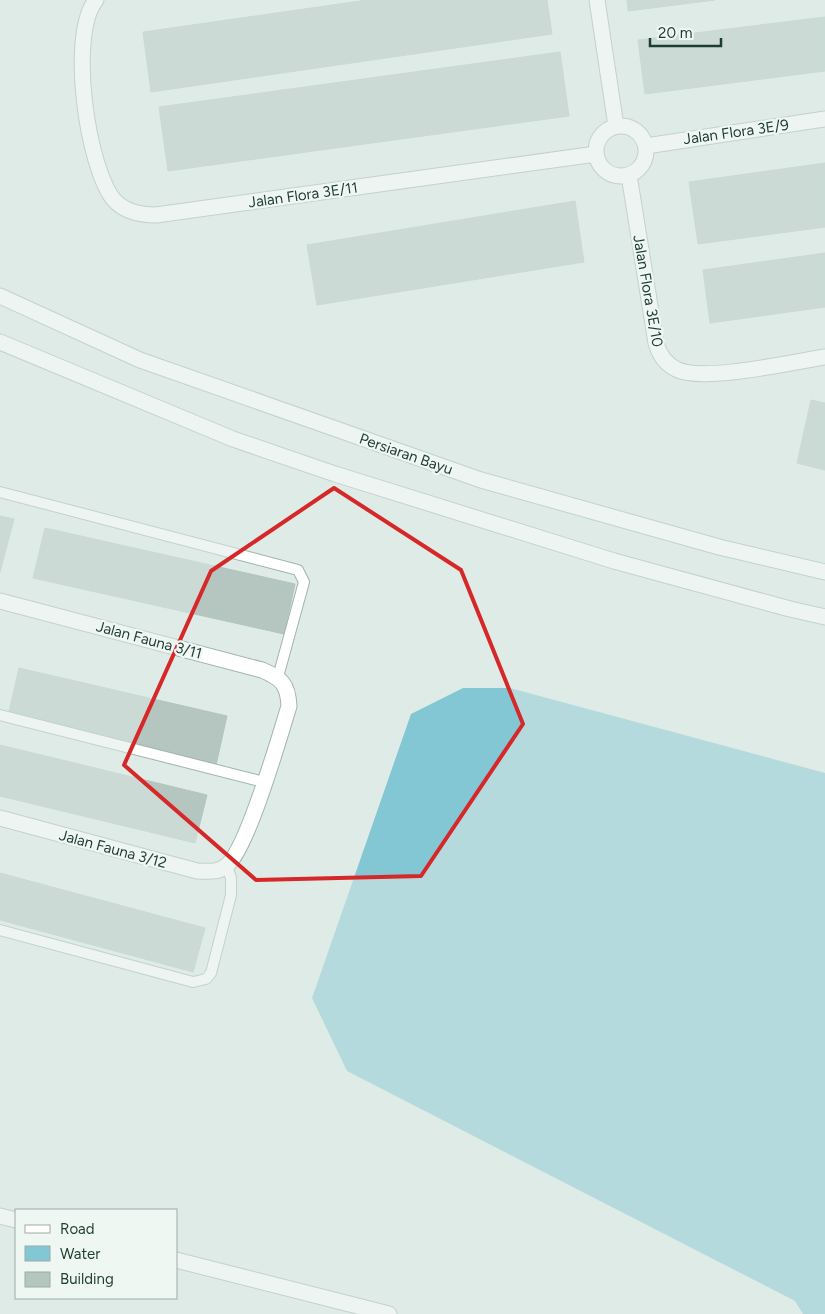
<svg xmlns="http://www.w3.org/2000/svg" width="825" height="1314" viewBox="0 0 825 1314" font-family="Figtree,sans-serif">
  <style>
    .water { fill: #83c6d4 }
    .building { fill: #b4c6bf; stroke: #b1c5bd }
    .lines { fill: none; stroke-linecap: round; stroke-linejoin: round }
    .service-casing { stroke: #a2b3ad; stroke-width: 12 }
    .minor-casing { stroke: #a2b3ad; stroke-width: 17 }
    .secondary-casing { stroke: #9db7ae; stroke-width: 17 }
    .service { stroke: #fff; stroke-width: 10 }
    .minor { stroke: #fff; stroke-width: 15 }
    .secondary { stroke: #fff; stroke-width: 15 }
    .marked { fill: none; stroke: #d62828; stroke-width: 4; stroke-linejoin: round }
    .labels { text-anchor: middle; stroke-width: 4.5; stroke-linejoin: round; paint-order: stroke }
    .street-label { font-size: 15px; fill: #1f3c34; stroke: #eff7f3 }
  </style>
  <rect width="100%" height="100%" fill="#dfebe6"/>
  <path class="water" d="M 463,688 L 510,688 L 825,773 L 825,1314 L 803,1314 L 795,1301 L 347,1071 L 312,998 L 411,714 Z"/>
  <path class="building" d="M 367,0 L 547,0 L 552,34 L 151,92 L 143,32 Z
    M 627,0 L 715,0 L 628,11 Z
    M 825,17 L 825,71 L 645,94 L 638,40 Z
    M 560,52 L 569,116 L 168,171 L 159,107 Z
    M 825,163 L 825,227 L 698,244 L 689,182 Z
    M 575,201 L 584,262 L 317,305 L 307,245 Z
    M 825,253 L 825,307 L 710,323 L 703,270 Z
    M 811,400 L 825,403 L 825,470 L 797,463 Z
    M 0,516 L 14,519 L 0,572 Z
    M 45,528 L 295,584 L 284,634 L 33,578 Z
    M 19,668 L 227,716 L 216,765 L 8,716 Z
    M 0,745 L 207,795 L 195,843 L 0,796 Z
    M 0,873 L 205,928 L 193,972 L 0,920 Z"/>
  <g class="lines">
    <defs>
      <path id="service" d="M 0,492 L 298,570 L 304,582 L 278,677
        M 0,715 L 264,782
        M 0,930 L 193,982 L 206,979 L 211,973 L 231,895 L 231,878 L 227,866"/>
      <path id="minor" d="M 96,0 C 68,34 87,167 114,200 C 125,212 142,215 156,215 L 596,154
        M 597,0 L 616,126
        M596 151a25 25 0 1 1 50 0a25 25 0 1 1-50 0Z
        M 646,146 L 825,119
        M 629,175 L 656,343 C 659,354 664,363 676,369 C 701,383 793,362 825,357
        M 0,601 L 262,670 C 281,678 288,684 289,706 C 280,735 247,851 226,866 C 218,873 207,871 197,871 L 0,818
        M 0,1216 L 16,1220
        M 176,1260 L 389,1314"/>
      <path id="secondary" d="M 0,296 L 140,360 L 481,480 L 719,547 L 825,572
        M 0,342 L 233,439 L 335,474 L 614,561 L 790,609 L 825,617"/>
    </defs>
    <use href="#service" class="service-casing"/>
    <use href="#minor" class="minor-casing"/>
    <use href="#secondary" class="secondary-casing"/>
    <use href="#service" class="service"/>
    <use href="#minor" class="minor"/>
    <use href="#secondary" class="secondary"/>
  </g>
  <path d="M0 0H825V1314H0ZM 334,488 L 461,570 L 523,724 L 421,876 L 256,880 L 124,765 L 211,571 Z" fill="#dfebe6" fill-opacity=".55" fill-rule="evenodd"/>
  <path class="marked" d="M 334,488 L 461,570 L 523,724 L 421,876 L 256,880 L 124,765 L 211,571 Z"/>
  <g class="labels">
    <g class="street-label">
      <text transform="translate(736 132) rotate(-8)" y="5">Jalan Flora 3E/9</text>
      <text transform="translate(303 195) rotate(-8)" y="5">Jalan Flora 3E/11</text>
      <text transform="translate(648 291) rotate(80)" y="5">Jalan Flora 3E/10</text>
      <text transform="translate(406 454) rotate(19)" y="5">Persiaran Bayu</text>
      <text transform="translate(149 640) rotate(15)" y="5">Jalan Fauna 3/11</text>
      <text transform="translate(113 849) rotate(15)" y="5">Jalan Fauna 3/12</text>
    </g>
  </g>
  <rect x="15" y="1209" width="162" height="90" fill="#eff7f3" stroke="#9caca7"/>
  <rect x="25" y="1225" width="25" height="8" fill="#ffffff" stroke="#9caca7"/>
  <text x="60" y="1234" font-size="15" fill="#1f3c34">Road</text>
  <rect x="25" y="1246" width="25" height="15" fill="#83c6d4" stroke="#9caca7"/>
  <text x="60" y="1259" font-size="15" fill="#1f3c34">Water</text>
  <rect x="25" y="1272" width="25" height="15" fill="#b4c6bf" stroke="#9caca7"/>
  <text x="60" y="1284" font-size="15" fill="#1f3c34">Building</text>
  <path d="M650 38v8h71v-8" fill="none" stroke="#1f3c34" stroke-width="2.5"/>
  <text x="658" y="38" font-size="15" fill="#1f3c34" stroke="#eff7f3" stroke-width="4" paint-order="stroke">20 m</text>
</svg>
